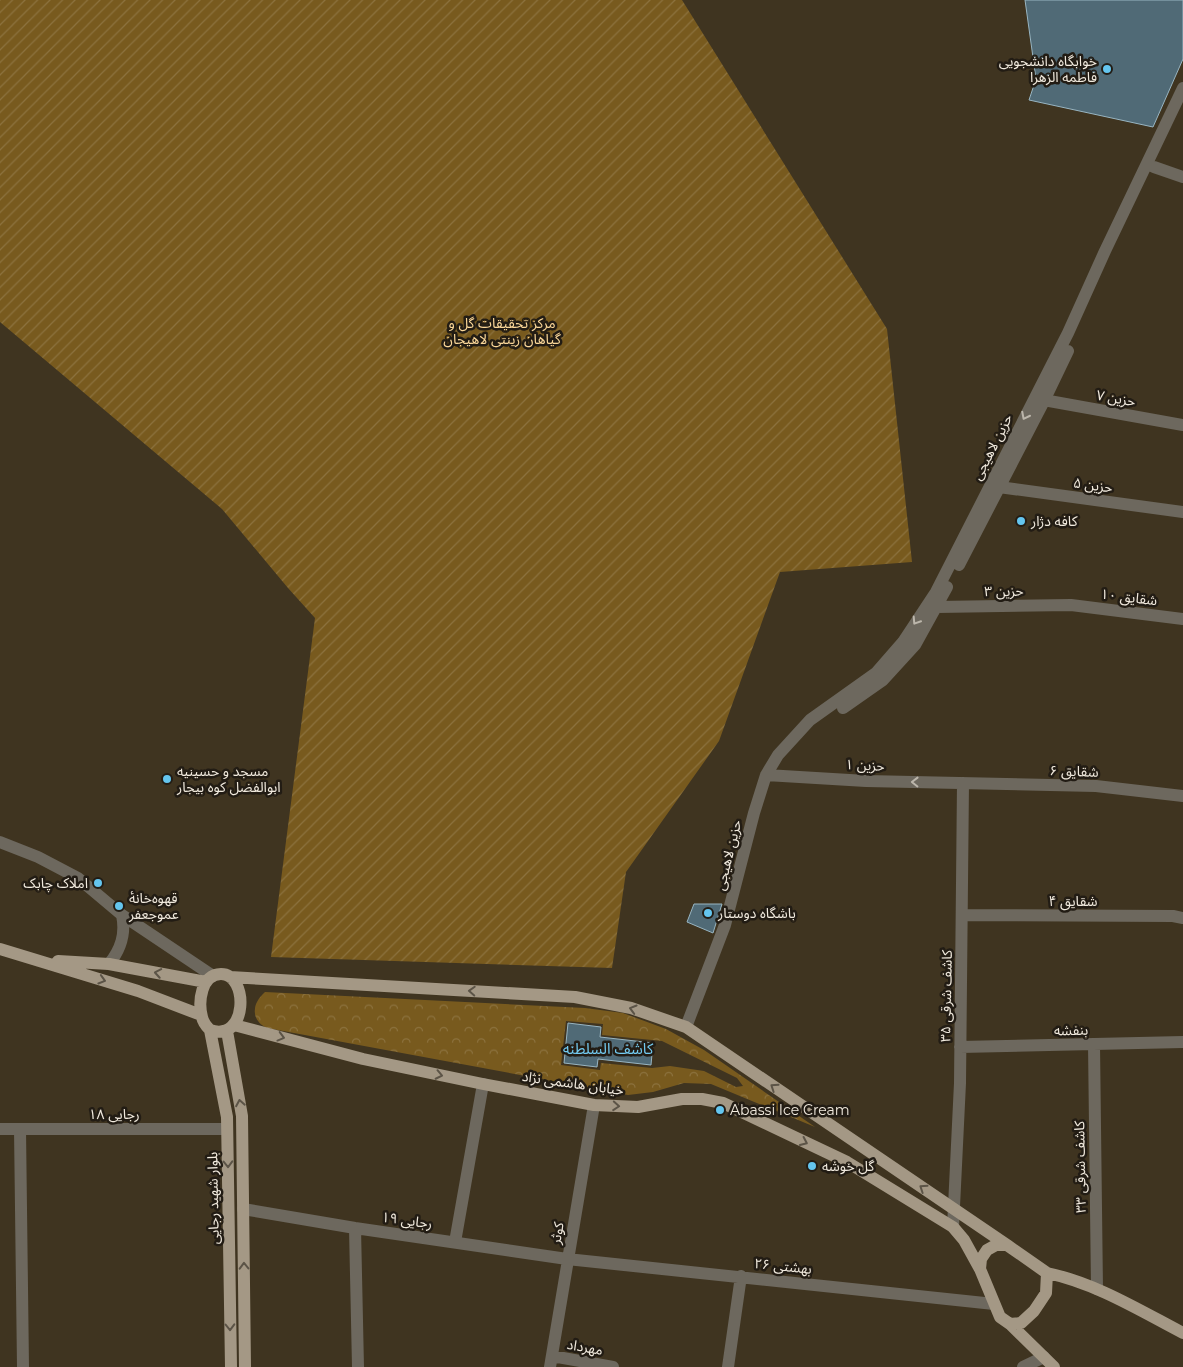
<svg xmlns="http://www.w3.org/2000/svg" width="1183" height="1367" viewBox="0 0 1183 1367" font-family="Montserrat,'Noto Sans Arabic',sans-serif">
  <style>
    .park { fill: url(#park-crowns); fill-rule: evenodd }
    .garden { fill: url(#garden-furrows) }
    .building { fill: #506a76; stroke: #98b5c2 }
    .lines { fill: none; stroke-linecap: round; stroke-linejoin: round }
    .minor { stroke: #6d685e; stroke-width: 12 }
    .major { stroke: #a49885; stroke-width: 12 }
    .oneway { stroke: #bcb6ab }
    .oneway2 { stroke: #5c5447 }
    .poi-dot { fill: #64c5ee; stroke: #221c14; stroke-width: 2 }
    .labels { text-anchor: middle; stroke-width: 5; stroke-linejoin: round; paint-order: stroke }
    .poi-label { font-size: 14px; fill: #f1eade; stroke: #221c14; text-anchor: start }
    .park-label { font-size: 14px; fill: #fcd899; stroke: #221c14 }
    .street-label { font-size: 14px; fill: #f1eade; stroke: #221c14 }
    .neighbourhood-label { font-size: 15px; fill: #73cbf1; stroke: #221c14 }
  </style>
  <defs>
    <pattern id="park-crowns" width="20" height="18" patternUnits="userSpaceOnUse" patternTransform="scale(1.25)"><rect width="20" height="18" fill="#785a1e"/><path d="M2 6a3 3 0 1 1 6 0M12 15a3 3 0 1 1 6 0" fill="none" stroke="#8c723e"/></pattern>
    <pattern id="garden-furrows" width="10" height="10" patternUnits="userSpaceOnUse" patternTransform="scale(1.25)"><rect width="10" height="10" fill="#785a1e"/><path d="M-1 1l2-2M0 10L10 0M9 11l2-2" fill="none" stroke="#8c723e"/></pattern>
  </defs>
  <rect width="100%" height="100%" fill="#3f3420"/>
  <path class="park" d="M 265,992 L 585,1008 L 623,1013 L 666,1029 L 704,1050 L 815,1127 L 711,1084 L 684,1083 L 653,1092 L 628,1095 L 267,1028 C 250,1020 252,1003 265,992 ZM 566,1021 L 603,1024 L 602,1035 L 662,1041 L 737,1078 L 743,1086 L 736,1087 L 704,1071 L 670,1066 L 652,1068 L 601,1063 L 600,1070 L 561,1065 Z"/>
  <path class="garden" d="M 0,0 L 682,0 L 887,329 L 912,562 L 780,572 L 719,741 L 626,872 L 612,968 L 271,957 L 315,618 L 288,588 L 222,509 L 0,322 Z"/>
  <path class="building" d="M 1025,0 L 1183,0 L 1183,59 L 1153,127 L 1029,100 L 1036,79 Z
    M 694,904 L 722,904 L 713,933 L 687,922 Z
    M 568,1023 L 601,1027 L 600,1037 L 653,1043 L 651,1065 L 598,1059 L 597,1067 L 564,1063 Z"/>
  <g class="lines">
    <path class="minor" d="M 1154,167 L 1183,177
      M 1038,399 L 1183,425
      M 999,487 L 1183,512
      M 959,565 L 1044,401 L 1068,351
      M 937,607 L 1071,605 L 1183,619
      M 843,708 L 883,680 L 915,645 L 947,587
      M 766,775 L 866,781 L 1096,786 L 1183,796
      M 0,842 L 38,857 L 78,878 L 122,915 L 213,976
      M 962,915 L 1173,916 L 1183,918
      M 109,964 C 121,949 126,934 122,915
      M 686,1027 L 725,925 L 754,813 L 766,775 L 778,755 L 810,720 L 876,673 L 903,642 L 936,592 L 1068,333 L 1105,251 L 1183,88
      M 1094,1044 L 1097,1289
      M 960,1047 L 1183,1042
      M 0,1129 L 227,1129
      M 20,1129 L 23,1367
      M 243,1209 L 355,1228 L 567,1259 L 994,1304
      M 953,1227 L 960,1083 L 963,783
      M 355,1228 L 358,1367
      M 455,1242 L 483,1084
      M 552,1356 L 613,1367
      M 550,1367 L 594,1105
      M 728,1367 L 741,1276
      M 1023,1367 L 1044,1357"/>
    <path class="major" d="M 0,949 L 138,991 L 201,1015
      M 58,961 L 109,964 L 206,982
      M 230,977 L 575,997 L 631,1008 L 686,1027 L 1007,1245
      M 234,1025 L 363,1059 L 483,1084 L 594,1105 L 638,1107 L 682,1099 L 702,1099 L 723,1103 L 847,1162 L 953,1227 L 964,1240 L 980,1269
      M 210,1030 C 248,1043 249,974 221,974 C 201,974 198,1002 202,1017 C 203,1022 206,1026 210,1030 L 227,1117 L 231,1367
      M 227,1031 L 242,1116 L 245,1367
      M 996,1245 L 1007,1245 L 1047,1273 L 1046,1293 L 1034,1311 L 1021,1323 L 1010,1324 L 1000,1317 L 980,1269 L 981,1259 L 987,1250 Z
      M 1047,1273 C 1095,1283 1139,1310 1183,1333
      M 1010,1324 L 1054,1367"/>
  </g>
  <defs><path id="oneway-chevron" d="M-2-3.5L2.5 0L-2 3.5" fill="none" stroke-width="1.6" stroke-linecap="round" stroke-linejoin="round" transform="scale(1.25)"/></defs>
  <g class="oneway">
    <use href="#oneway-chevron" transform="translate(1025 416) rotate(117)"/>
    <use href="#oneway-chevron" transform="translate(916 621) rotate(123)"/>
    <use href="#oneway-chevron" transform="translate(915 782) rotate(-179)"/>
  </g>
  <g class="oneway2">
    <use href="#oneway-chevron" transform="translate(158 973) rotate(-170)"/>
    <use href="#oneway-chevron" transform="translate(102 980) rotate(17)"/>
    <use href="#oneway-chevron" transform="translate(472 991) rotate(-177)"/>
    <use href="#oneway-chevron" transform="translate(633 1009) rotate(-164)"/>
    <use href="#oneway-chevron" transform="translate(281 1037) rotate(15)"/>
    <use href="#oneway-chevron" transform="translate(439 1075) rotate(12)"/>
    <use href="#oneway-chevron" transform="translate(774 1087) rotate(-146)"/>
    <use href="#oneway-chevron" transform="translate(240 1103) rotate(-100)"/>
    <use href="#oneway-chevron" transform="translate(616 1106) rotate(4)"/>
    <use href="#oneway-chevron" transform="translate(804 1142) rotate(25)"/>
    <use href="#oneway-chevron" transform="translate(228 1164) rotate(89)"/>
    <use href="#oneway-chevron" transform="translate(923 1188) rotate(-146)"/>
    <use href="#oneway-chevron" transform="translate(244 1266) rotate(-91)"/>
    <use href="#oneway-chevron" transform="translate(230 1327) rotate(89)"/>
  </g>
  <g class="poi-dot">
    <circle cx="1107" cy="69" r="5"/>
    <circle cx="1021" cy="521" r="5"/>
    <circle cx="167" cy="779" r="5"/>
    <circle cx="98" cy="883" r="5"/>
    <circle cx="119" cy="906" r="5"/>
    <circle cx="708" cy="913" r="5"/>
    <circle cx="720" cy="1110" r="5"/>
    <circle cx="812" cy="1166" r="5"/>
  </g>
  <g class="labels">
    <g class="poi-label">
      <text x="1097" y="66" text-anchor="end">خوابگاه دانشجویی<tspan x="1097" dy="16">فاطمه الزهرا</tspan></text>
      <text x="1031" y="526">کافه دژار</text>
      <text x="177" y="776">مسجد و حسینیه<tspan x="177" dy="16">ابوالفضل کوه بیجار</tspan></text>
      <text x="88" y="888" text-anchor="end">املاک چابک</text>
      <text x="129" y="903">قهوه‌خانهٔ<tspan x="129" dy="16">عموجعفر</tspan></text>
      <text x="718" y="918">باشگاه دوستار</text>
      <text x="730" y="1115">Abassi Ice Cream</text>
      <text x="822" y="1171">گل خوشه</text>
    </g>
    <g class="park-label">
      <text x="502" y="328">مرکز تحقیقات گل و<tspan x="502" dy="16">گیاهان زینتی لاهیجان</tspan></text>
    </g>
    <g class="street-label">
      <text transform="translate(1116 398) rotate(10)" y="5">حزین ۷</text>
      <text transform="translate(992 447) rotate(-63)" y="5">حزین لاهیجی</text>
      <text transform="translate(1093 485) rotate(8)" y="5">حزین ۵</text>
      <text transform="translate(1004 591) rotate(-1)" y="5">حزین ۳</text>
      <text transform="translate(1129 597) rotate(7)" y="5">شقایق ۱۰</text>
      <text transform="translate(865 765) rotate(3)" y="5">حزین ۱</text>
      <text transform="translate(1074 771) rotate(2)" y="5">شقایق ۶</text>
      <text transform="translate(728 855) rotate(-76)" y="5">حزین لاهیجی</text>
      <text x="1073" y="906">شقایق ۴</text>
      <text transform="translate(946 996) rotate(-89)" y="5">کاشف شرقی ۳۵</text>
      <text transform="translate(1071 1030) rotate(-1)" y="5">بنفشه</text>
      <text transform="translate(573 1083) rotate(8)" y="5">خیابان هاشمی نژاد</text>
      <text x="114" y="1119">رجایی ۱۸</text>
      <text transform="translate(1080 1167) rotate(-91)" y="5">کاشف شرقی ۳۳</text>
      <text transform="translate(213 1198) rotate(-91)" y="5">بلوار شهید رجایی</text>
      <text transform="translate(407 1220) rotate(8)" y="5">رجایی ۱۹</text>
      <text transform="translate(557 1233) rotate(-80)" y="5">کوثر</text>
      <text transform="translate(783 1266) rotate(6)" y="5">بهشتی ۲۶</text>
      <text transform="translate(585 1347) rotate(10)" y="5">مهرداد</text>
    </g>
    <g class="neighbourhood-label">
      <text x="608" y="1054">کاشف السلطنه</text>
    </g>
  </g>
</svg>
